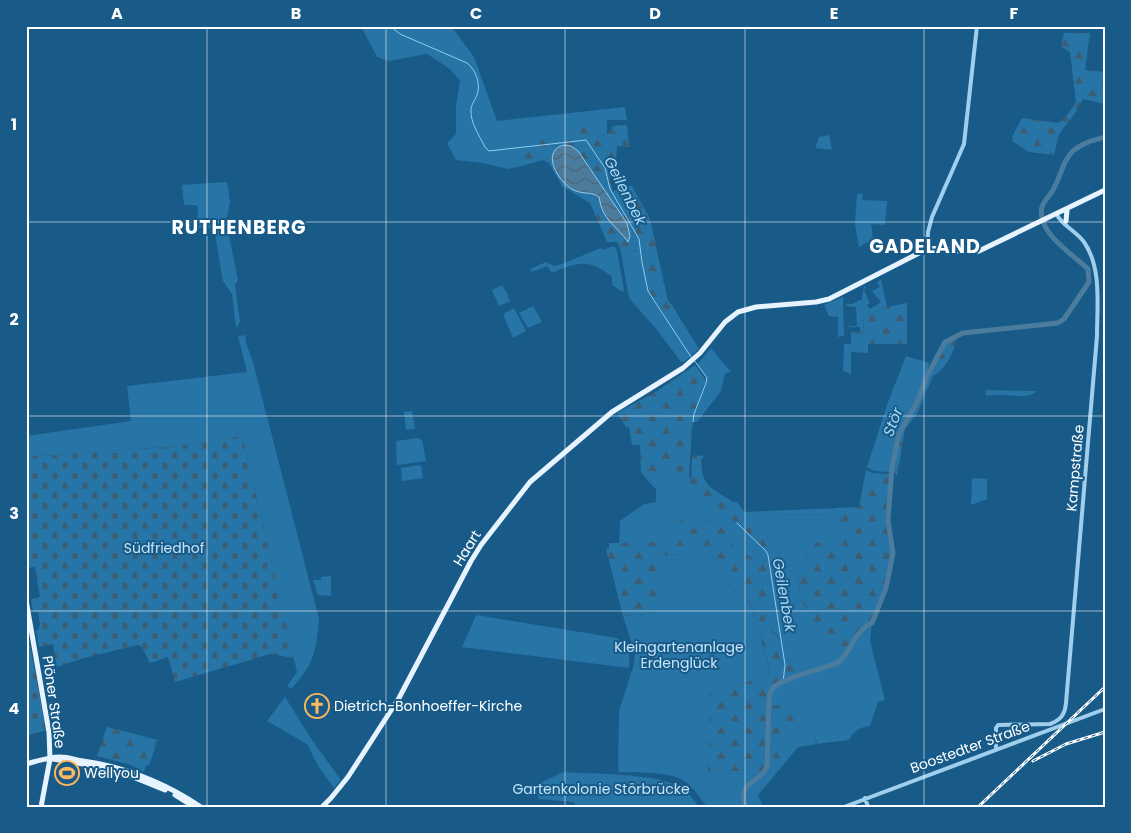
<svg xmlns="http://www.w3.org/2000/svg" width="1131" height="833" viewBox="0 0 1131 833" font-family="Poppins,sans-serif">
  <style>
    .green { fill: #2774a6 }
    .forest { fill: url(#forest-firs); fill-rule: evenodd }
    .cemetery { fill: url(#cemetery-stones) }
    .water { fill: url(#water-waves); stroke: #92cdf0 }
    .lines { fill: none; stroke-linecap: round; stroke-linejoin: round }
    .stream { stroke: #92cdf0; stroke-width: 1 }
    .river { stroke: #4b7c9d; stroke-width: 5 }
    .minor { stroke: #a0cfee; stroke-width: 4 }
    .major { stroke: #e7f4ff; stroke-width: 5 }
    .rail-casing { stroke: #fff; stroke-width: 3 }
    .rail { stroke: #185b89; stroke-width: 1; stroke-dasharray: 4; stroke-linecap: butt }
    .grid { fill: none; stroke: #fff; stroke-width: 1; stroke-opacity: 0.55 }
    .labels { text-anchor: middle; stroke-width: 4; stroke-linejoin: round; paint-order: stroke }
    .street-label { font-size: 14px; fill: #fff; stroke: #185b89 }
    .park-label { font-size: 14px; fill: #c6e5fa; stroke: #185b89 }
    .poi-label { font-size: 14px; fill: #fff; stroke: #185b89; text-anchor: start }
    .water-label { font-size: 15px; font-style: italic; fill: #abd9f5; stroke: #185b89 }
    .district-label { font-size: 19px; font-weight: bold; letter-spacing: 1px; fill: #fff; stroke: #185b89 }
    .neatline { fill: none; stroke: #fff; stroke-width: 2 }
    .grid-label { font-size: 16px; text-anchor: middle; font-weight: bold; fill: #fff }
  </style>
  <defs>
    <pattern id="forest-firs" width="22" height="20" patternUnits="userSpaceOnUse" patternTransform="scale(1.25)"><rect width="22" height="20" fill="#2774a6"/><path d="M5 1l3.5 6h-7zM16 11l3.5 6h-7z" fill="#3b5e74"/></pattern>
    <pattern id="cemetery-stones" width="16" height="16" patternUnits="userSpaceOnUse" patternTransform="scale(1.25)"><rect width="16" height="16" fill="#2774a6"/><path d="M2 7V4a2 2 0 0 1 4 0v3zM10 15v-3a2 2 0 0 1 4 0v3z" fill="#3b5e74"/></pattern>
    <pattern id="water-waves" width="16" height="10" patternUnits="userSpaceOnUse" patternTransform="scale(1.25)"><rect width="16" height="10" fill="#4b7c9d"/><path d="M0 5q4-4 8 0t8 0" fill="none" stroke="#4c6474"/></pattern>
  </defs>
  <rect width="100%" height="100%" fill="#185b89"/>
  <path class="green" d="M 361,26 L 451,26 L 474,57 L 497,121 L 625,107 L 627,120 L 607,120 L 607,135 L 595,137 L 593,122 L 575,134 L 520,144 L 522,166 L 508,169 L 483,163 L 456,160 L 447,143 L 456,134 L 456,106 L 460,81 L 450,69 L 427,54 L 389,61 L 377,57 Z
    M 829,135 L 832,150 L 815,148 L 819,137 Z
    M 227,182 L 230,202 L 226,221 L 238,280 L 235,285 L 240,322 L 236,328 L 232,294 L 223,281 L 214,228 L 197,228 L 198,207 L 195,205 L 184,205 L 182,185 Z
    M 857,194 L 863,194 L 862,200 L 887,201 L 885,225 L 871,224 L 873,239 L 859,247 L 855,224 Z
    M 614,246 L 617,250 L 624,290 L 623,292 L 612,285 L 612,277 C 590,258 577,262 552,273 L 547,266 L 532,272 L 530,269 L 546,262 L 554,266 L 559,265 L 601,248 L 602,250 Z
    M 640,250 L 649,291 L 664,315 L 672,305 L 699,349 L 684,362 L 681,362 L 657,330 L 629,298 L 621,253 Z
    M 881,279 L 887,307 L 864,316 L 863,332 L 860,332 L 860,327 L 850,327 L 850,329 L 848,322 L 850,326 L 857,326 L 856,307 L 847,306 L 846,304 L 852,304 L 862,299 L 864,286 L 866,287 L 864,290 L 870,303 L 867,305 L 870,309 L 881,302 L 872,291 L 880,287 L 877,283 Z
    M 502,285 L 506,292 L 509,294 L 507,295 L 510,301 L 499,306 L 492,290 Z
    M 843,297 L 844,336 L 838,337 L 838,317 L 829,316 L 824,305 Z
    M 533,306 L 542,322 L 528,328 L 519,313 Z
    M 514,308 L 526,331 L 513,338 L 503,314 Z
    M 245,335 L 246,343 L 253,362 L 319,619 C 316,653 314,664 291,689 L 287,686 L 297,672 L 242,436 L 179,446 L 26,457 L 26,436 L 131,421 L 127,386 L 247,372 L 238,336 Z
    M 844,344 L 851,344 L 851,374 L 843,371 Z
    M 711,348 L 731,372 L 725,373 L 721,391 L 697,422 L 693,422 L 694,414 L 706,383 L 707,378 L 697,365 Z
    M 906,356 L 929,363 L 927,376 L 917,402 L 899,434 L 892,468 L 889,472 L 874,471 L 867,467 L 888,402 Z
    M 985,390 L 1035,391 L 1036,392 C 1026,399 1014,395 1003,395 C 997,394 992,396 986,395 Z
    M 412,411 L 415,429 L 406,430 L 404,412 Z
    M 418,438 L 422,440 L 426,461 L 397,465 L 396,441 Z
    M 421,465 L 423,478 L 402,481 L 401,468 Z
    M 657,475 L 676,478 L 689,475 L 692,485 L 737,523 L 765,550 L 768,537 L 758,529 L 753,517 L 762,514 L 841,515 L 840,528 L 833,542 L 808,556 L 797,573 L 800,588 L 797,595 L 811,614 L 847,650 L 867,625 L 872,623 L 870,641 L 885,700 L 878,702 L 870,726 C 860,727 854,731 849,740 L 817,744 L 815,734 L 786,755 C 778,739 761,698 776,686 C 783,680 793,678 801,675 L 795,667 L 782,641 L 766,623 L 767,603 L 773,588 L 769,561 L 753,563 L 751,557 L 736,550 L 730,542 L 729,531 L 722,514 L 677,542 L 619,544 L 620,521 L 644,504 L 656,502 L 656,489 L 649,482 Z
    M 972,478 L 987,479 L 987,499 L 971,505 Z
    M 708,545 L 716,565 L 727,583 L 751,605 L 768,663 L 770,676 L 731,687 L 710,710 L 709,772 L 760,776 L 744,788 L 743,798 L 757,804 L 761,802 L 763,807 L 707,807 C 700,798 693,786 683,780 C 668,772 636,772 619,772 L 618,768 L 619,711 L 634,664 L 635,653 L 623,616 L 657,613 L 655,556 L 682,554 Z
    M 331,576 L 331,596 L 318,595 L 313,580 L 321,580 L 321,577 Z
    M 476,615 L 617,638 C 630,647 630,653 629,668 L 462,647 Z
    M 285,697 L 312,740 L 341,780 L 334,788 L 320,769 L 307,744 L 267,721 Z
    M 563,772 C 591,774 654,773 677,786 C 687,790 693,798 699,807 L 576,807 L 574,802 L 539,799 L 534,786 Z"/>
  <path class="forest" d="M 1064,33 L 1090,33 L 1085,70 L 1105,72 L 1105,104 L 1083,99 L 1076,112 L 1059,134 L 1054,155 L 1029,152 L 1012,141 L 1013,135 L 1022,118 L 1058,123 L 1068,114 L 1076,102 L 1070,52 L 1061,47 Z
    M 593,122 L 596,137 L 607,135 L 613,126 L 627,125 L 629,147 L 617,146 L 616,162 L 607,166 L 613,192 L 623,185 L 632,186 L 650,219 L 668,301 L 672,305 L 665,315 L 649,291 L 640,250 L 621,253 L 619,245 L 617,242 L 607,242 L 590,203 L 562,186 L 549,163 L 543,160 L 522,166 L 519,144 L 575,134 L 579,126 ZM 571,146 L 578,151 L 627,223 L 630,236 L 628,241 C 617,229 601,216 599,197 L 596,194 Z
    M 907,303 L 907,344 L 868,344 L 868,353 L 851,352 L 851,332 L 863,332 L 864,316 L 887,307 Z
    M 957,337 C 954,351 946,370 933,376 L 917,414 L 905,429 L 897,476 L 892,468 L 899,434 L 917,402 L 927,376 L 945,342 L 951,338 Z
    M 695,365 L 706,380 L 693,415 L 689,475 L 676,478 L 657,475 L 649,482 L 641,472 L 640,445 L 632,445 L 629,427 L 626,427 L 617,413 L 657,391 Z
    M 692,455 L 704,456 L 701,460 C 702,488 711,487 733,502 L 737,502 L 745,512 L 859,507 L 866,470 L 873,473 L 889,474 L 888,520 L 893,553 L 886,588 L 872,623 L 867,625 L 847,650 L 820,644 L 810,626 L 811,614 L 797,595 L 800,588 L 797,573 L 808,556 L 809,549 C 817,541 822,541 833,542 L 840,528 L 841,515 L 762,514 L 754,517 L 758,529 L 768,537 L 766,551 L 737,523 L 691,485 Z
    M 717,512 L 722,514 L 729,531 L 730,542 L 736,550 L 751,557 L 753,563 L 769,561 L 773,589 L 767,603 L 766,623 C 771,628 776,637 782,641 C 792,649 796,653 795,667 L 802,675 C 784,682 768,683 769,706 L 786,705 L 799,727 L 783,749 L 786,754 L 799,737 L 815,734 L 817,744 L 798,747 L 758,795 L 761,802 L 757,804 L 743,798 C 742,786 752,784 759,776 L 708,772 L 710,686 L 731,687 L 770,676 L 768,662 L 751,605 L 727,583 L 716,565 L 708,545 L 682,554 L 656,556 L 657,613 L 623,616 L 606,549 L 609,549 L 609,543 L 676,542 L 679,520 L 709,523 Z
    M 107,727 L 158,740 L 149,765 L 146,765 L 144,772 L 131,765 L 97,756 Z"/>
  <path class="cemetery" d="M 242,436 L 294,658 L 270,654 L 175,682 L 168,657 L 150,663 L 142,647 L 138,645 L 84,658 L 57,667 L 53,644 L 39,647 L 36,630 L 38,630 L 40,625 L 38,612 L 33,612 L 31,599 L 40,597 L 35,567 L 26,568 L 26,457 L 179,446 Z
    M 26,624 L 46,730 L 26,736 Z"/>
  <path class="water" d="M 565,145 L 571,146 L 578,151 L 627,223 L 630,236 L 628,242 C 616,225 602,220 599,197 C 592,192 584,194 576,191 C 560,186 538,150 565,145 Z"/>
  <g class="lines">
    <path class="stream" d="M 390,26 L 400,34 L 467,63 C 476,70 481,84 477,95 C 475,100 471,105 471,110 C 470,122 480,137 485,147 L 489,151 L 586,140 L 605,168 L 610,189 L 639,239 L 642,262 L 648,291 L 691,357
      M 693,422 L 694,414 L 706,383 L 707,378 L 694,360
      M 737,523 L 766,551 L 768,555 L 785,665 L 783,682"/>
    <path class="river" d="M 745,807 C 739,778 756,787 767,767 L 769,700 C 769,697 770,693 772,689 C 781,678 822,669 837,663 C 848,658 855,629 872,623 L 886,588 L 893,553 L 888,520 L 892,468 L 899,434 L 917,402 L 927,376 L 945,342 L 963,333 L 1058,323 L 1064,319 L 1089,282 L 1088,269 C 1075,257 1052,241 1045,226 C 1042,220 1040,214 1042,207 C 1044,200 1051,195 1054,188 C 1061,176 1063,160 1073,151 C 1082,143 1094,140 1105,137"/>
    <path class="minor" d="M 927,249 L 928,232 L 932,217 L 964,144 L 977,26
      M 996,750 L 996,728 L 998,725 L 1050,724 C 1061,720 1065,714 1066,703 L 1097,336 C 1097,305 1102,268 1084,242 C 1076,231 1062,225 1057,215
      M 865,798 L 868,807
      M 844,807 L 1105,709"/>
    <path class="major" d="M 1066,221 L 1067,210
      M 26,600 L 49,732 L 50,759 L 41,807
      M 53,759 L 101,767 L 123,773 L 165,790
      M 26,764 C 37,761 49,757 60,757 C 68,757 76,760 83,761 C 126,767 165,783 201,807
      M 175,795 L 194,807
      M 322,807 L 331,798 L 348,777 L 399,698 L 471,561 L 481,545 L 530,482 L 612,412 L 683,368 L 700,353 L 725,322 L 738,312 L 756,307 L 816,302 L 829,299 L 927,249 C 944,246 961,254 979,251 L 1105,190"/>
    <defs>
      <path id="rail" d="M 1033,761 L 1066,744 L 1105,732
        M 978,807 L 1105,687"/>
    </defs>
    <use href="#rail" class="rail-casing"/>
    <use href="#rail" class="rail"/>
  </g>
  <path class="grid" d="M 207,26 L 207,807M 386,26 L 386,807M 565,26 L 565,807M 745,26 L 745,807M 924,26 L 924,807M 26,222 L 1105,222M 26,416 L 1105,416M 26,611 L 1105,611"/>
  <defs>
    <symbol id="church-ring" viewBox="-11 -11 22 22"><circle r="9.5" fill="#185b89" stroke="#ffb75d" stroke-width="1.5"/><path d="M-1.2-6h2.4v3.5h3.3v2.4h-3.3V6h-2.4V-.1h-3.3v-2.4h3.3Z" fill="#ffb75d"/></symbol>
    <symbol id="stadium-ring" viewBox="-11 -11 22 22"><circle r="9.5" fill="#185b89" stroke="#ffb75d" stroke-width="1.5"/><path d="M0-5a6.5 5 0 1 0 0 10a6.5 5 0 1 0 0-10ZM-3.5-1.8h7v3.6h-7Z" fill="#ffb75d"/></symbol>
  </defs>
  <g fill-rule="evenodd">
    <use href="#church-ring" x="303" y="692" width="28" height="28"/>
    <use href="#stadium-ring" x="53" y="759" width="28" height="28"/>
  </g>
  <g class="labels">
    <g class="street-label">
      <text transform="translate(1075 468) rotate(-85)" y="5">Kampstraße</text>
      <text transform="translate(467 548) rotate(-58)" y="5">Haart</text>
      <text transform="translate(54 702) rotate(82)" y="5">Plöner Straße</text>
      <text transform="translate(970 747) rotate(-20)" y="5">Boostedter Straße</text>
    </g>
    <g class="park-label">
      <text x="164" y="553">Südfriedhof</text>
      <text x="679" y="652">Kleingartenanlage<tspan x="679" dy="16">Erdenglück</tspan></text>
      <text x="601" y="794">Gartenkolonie Störbrücke</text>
    </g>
    <g class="poi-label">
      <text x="334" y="711">Dietrich-Bonhoeffer-Kirche</text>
      <text x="84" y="778">Wellyou</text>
    </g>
    <g class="water-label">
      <text transform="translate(625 191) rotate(63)" y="5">Geilenbek</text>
      <text transform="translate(893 422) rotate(-69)" y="5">Stör</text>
      <text transform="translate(784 595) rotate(80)" y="5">Geilenbek</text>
    </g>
    <g class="district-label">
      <text x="239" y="234">RUTHENBERG</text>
      <text x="925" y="253">GADELAND</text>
    </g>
  </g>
  <rect width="1131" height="833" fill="none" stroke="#185b89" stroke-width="55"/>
  <rect x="28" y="28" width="1076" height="778" class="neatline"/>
  <g class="grid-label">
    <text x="117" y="19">A</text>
    <text x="296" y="19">B</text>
    <text x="476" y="19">C</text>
    <text x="655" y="19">D</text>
    <text x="834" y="19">E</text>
    <text x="1014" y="19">F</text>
    <text x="14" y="130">1</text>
    <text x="14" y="325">2</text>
    <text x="14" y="519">3</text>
    <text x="14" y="714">4</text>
  </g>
</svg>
